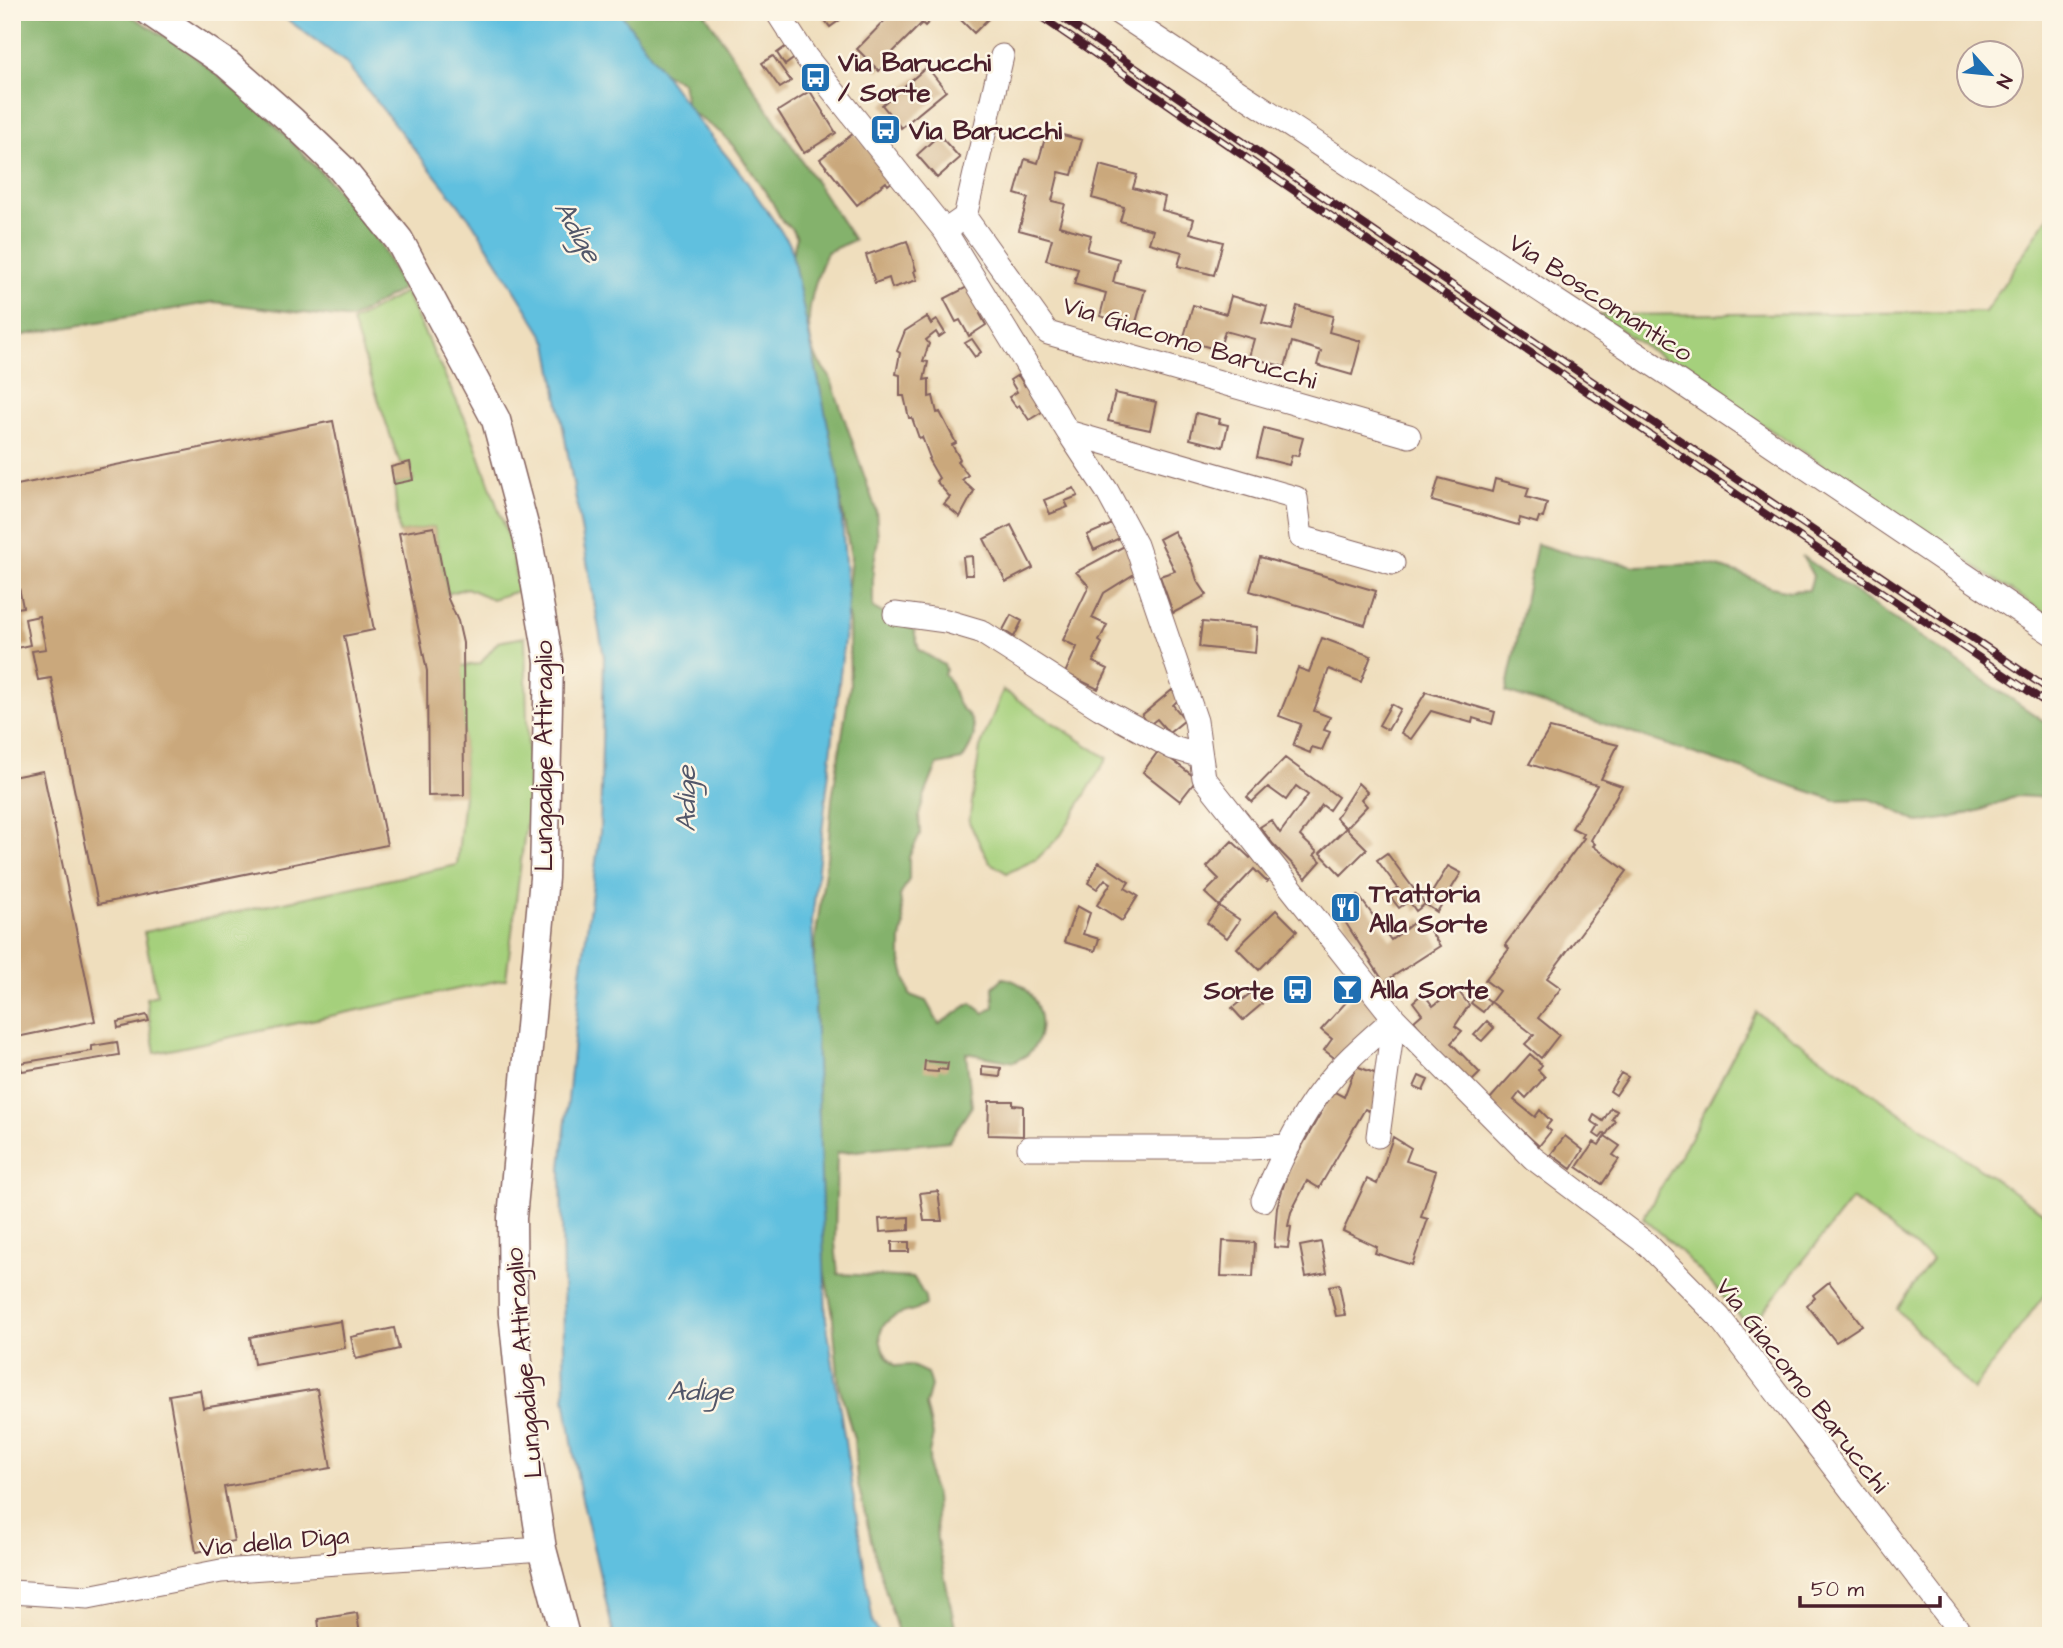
<svg xmlns="http://www.w3.org/2000/svg" width="2063" height="1648" viewBox="0 0 2063 1648" font-family="'Architects Daughter',sans-serif">
  <style>
    .green { fill: #a5d07c; stroke: #787854; stroke-width: 2 }
    .forest { fill: #84b26c; stroke: #67684c; stroke-width: 2 }
    .water { fill: #61c0df; stroke: #567085; stroke-width: 2 }
    .building { fill: #caa87c }
    .lines { fill: none; stroke-linecap: round; stroke-linejoin: round }
    .minor-casing { stroke: #84625e; stroke-width: 25 }
    .tertiary-casing { stroke: #84625e; stroke-width: 31 }
    .minor { stroke: #fff; stroke-width: 23 }
    .tertiary { stroke: #fff; stroke-width: 28 }
    .rail-casing { stroke: #4a1f2b; stroke-width: 8 }
    .rail { stroke: #fcf5e5; stroke-width: 5; stroke-dasharray: 16; stroke-linecap: butt }
    .labels { text-anchor: middle; stroke-width: 5; stroke-linejoin: round; paint-order: stroke }
    .poi-label { font-size: 26px; font-weight: bold; fill: #4a1f2b; stroke: #fcf5e5; text-anchor: start }
    .street-label { font-size: 26px; fill: #4a1f2b; stroke: #fcf5e5 }
    .water-label { font-size: 28px; font-style: italic; fill: #52576a; stroke: #fcf5e5 }
  </style>
  <rect width="100%" height="100%" fill="#fcf5e5"/>
  <filter id="ink" filterUnits="userSpaceOnUse"><feTurbulence type="fractalNoise" baseFrequency=".0143" numOctaves="2"/><feDisplacementMap in="SourceGraphic" scale="14" xChannelSelector="R" yChannelSelector="G"/><feConvolveMatrix kernelMatrix="1 2 1 2 8 2 1 2 1" color-interpolation-filters="sRGB"/></filter>
  <filter id="wash" filterUnits="userSpaceOnUse"><feTurbulence type="fractalNoise" baseFrequency=".00686" numOctaves="4" result="noise"/><feDisplacementMap in="SourceGraphic" scale="28" xChannelSelector="R" yChannelSelector="G"/><feGaussianBlur stdDeviation="1.57" result="paint"/><feColorMatrix in="noise" values="0 0 0 0 0 0 0 0 0 0 0 0 0 0 0 0 0 1.4 0 .05"/><feComposite in="paint" operator="in"/></filter>
  <g filter="url(#wash)">
    <rect width="100%" height="100%" fill="#efdebd"/>
    <path class="green" d="M 2051,212 L 2051,617 L 1598,315 L 1985,312 Z
      M 405,292 L 469,427 L 511,545 L 518,591 L 492,599 L 467,588 L 447,594 L 434,527 L 399,533 L 394,484 L 413,480 L 410,463 L 400,464 L 352,322 Z
      M 525,637 L 529,799 L 506,979 L 155,1053 L 146,998 L 157,995 L 144,932 L 457,865 L 464,795 L 462,666 L 480,664 L 498,642 Z
      M 1003,690 L 1107,758 L 1061,835 L 1037,859 L 1007,873 L 989,862 L 969,822 L 980,748 Z
      M 1756,1012 L 2051,1218 L 2051,1286 L 1973,1390 L 1897,1309 L 1932,1260 L 1852,1199 L 1750,1328 C 1717,1288 1683,1251 1643,1218 L 1689,1140 Z"/>
    <path class="forest" d="M 12,12 L 125,12 L 185,49 L 262,111 L 330,182 L 381,245 L 402,289 L 351,319 L 214,302 L 12,337 Z
      M 610,12 L 704,12 L 854,240 L 827,252 C 813,285 800,324 817,359 C 820,365 826,371 830,377 L 876,510 L 878,540 L 873,568 L 873,608 L 914,630 L 919,650 L 944,665 L 946,670 L 944,675 C 954,683 953,695 959,705 C 962,710 968,713 970,718 C 979,734 971,746 962,760 L 937,765 L 924,797 L 919,815 L 920,834 L 909,857 L 909,879 L 900,896 L 904,926 L 901,939 L 901,961 L 910,995 L 926,1001 L 939,1024 L 971,1003 L 984,1013 L 994,1007 L 993,987 L 1003,978 C 1037,982 1053,1030 1029,1053 C 1025,1057 1018,1059 1014,1062 L 966,1053 L 972,1106 L 949,1141 L 837,1153 L 835,1242 L 838,1274 L 914,1278 L 925,1297 L 926,1305 C 915,1312 901,1311 890,1319 C 872,1332 882,1355 896,1366 L 910,1365 L 927,1373 L 931,1386 L 926,1405 L 933,1435 L 929,1454 L 930,1479 L 935,1493 L 937,1540 L 955,1627 L 961,1636 L 899,1636 L 873,1548 L 857,1480 L 854,1439 L 839,1385 L 832,1309 L 822,1261 L 812,992 L 815,941 L 828,850 L 832,799 L 850,686 L 849,622 L 846,605 L 851,557 L 826,424 L 789,266 L 797,237 L 790,227 L 782,221 L 771,200 L 736,149 L 721,133 L 687,109 L 682,82 L 662,72 Z
      M 1537,544 L 1559,551 L 1636,566 L 1707,564 L 1741,574 L 1771,587 L 1790,591 L 1809,590 L 1813,576 L 1802,556 L 2051,726 L 2051,798 L 2017,796 L 1981,810 L 1951,818 L 1919,823 L 1883,804 L 1869,799 L 1835,800 L 1506,692 Z"/>
    <path class="water" d="M 277,12 L 620,12 L 698,121 L 740,172 L 790,244 L 839,478 L 848,604 L 812,921 L 826,1319 L 873,1623 L 880,1636 L 614,1636 L 579,1486 L 565,1398 L 561,1168 L 581,973 L 600,832 L 604,657 L 548,343 L 473,223 L 345,62 Z"/>
    <g id="blocks">
      <path class="building" d="M 819,12 L 851,12 L 830,27 Z
        M 893,12 L 937,14 L 925,26 L 922,23 L 889,56 L 891,58 L 879,71 L 857,49 Z
        M 958,12 L 995,12 L 974,33 L 956,15 Z
        M 788,45 L 796,57 L 785,65 L 777,53 Z
        M 773,56 L 791,81 L 780,88 L 762,63 Z
        M 927,67 L 946,91 L 901,128 L 882,105 Z
        M 810,91 L 836,133 L 804,153 L 778,111 Z
        M 1047,131 L 1082,140 L 1072,175 L 1059,172 L 1052,201 L 1065,204 L 1059,226 L 1091,235 L 1087,250 L 1119,259 L 1113,282 L 1145,290 L 1135,326 L 1100,316 L 1106,293 L 1074,284 L 1078,269 L 1046,260 L 1052,239 L 1019,230 L 1028,198 L 1015,194 L 1025,159 L 1038,163 Z
        M 854,133 L 894,180 L 888,185 L 886,182 L 857,205 L 820,159 Z
        M 939,135 L 960,158 L 937,178 L 917,155 Z
        M 1100,165 L 1137,175 L 1133,188 L 1165,197 L 1162,210 L 1194,219 L 1190,233 L 1223,242 L 1214,275 L 1178,266 L 1182,252 L 1149,243 L 1153,230 L 1120,221 L 1124,207 L 1092,198 Z
        M 907,241 L 916,270 L 914,271 L 917,280 L 892,288 L 889,278 L 875,283 L 866,255 Z
        M 969,286 L 983,312 L 980,314 L 986,325 L 969,336 L 960,320 L 956,322 L 944,299 Z
        M 1231,296 L 1267,306 L 1262,323 L 1291,330 L 1297,306 L 1333,316 L 1329,332 L 1361,341 L 1352,375 L 1317,365 L 1321,351 L 1292,342 L 1285,367 L 1249,357 L 1254,339 L 1225,331 L 1219,350 L 1183,340 L 1193,305 L 1226,314 Z
        M 927,317 L 931,324 L 937,320 L 945,333 L 939,337 L 936,332 L 926,340 L 929,344 L 923,361 L 928,362 L 924,380 L 929,379 L 929,397 L 933,396 L 937,413 L 940,412 L 956,443 L 952,445 L 960,459 L 957,461 L 968,475 L 962,480 L 974,491 L 960,517 L 944,504 L 950,497 L 936,481 L 939,478 L 928,459 L 930,458 L 922,437 L 919,438 L 912,418 L 909,418 L 904,396 L 900,396 L 900,375 L 896,374 L 900,353 L 897,351 L 905,331 Z
        M 972,339 L 981,352 L 975,357 L 965,343 Z
        M 1018,375 L 1025,386 L 1029,384 L 1045,410 L 1029,420 L 1019,405 L 1016,407 L 1009,397 L 1017,392 L 1010,380 Z
        M 1115,393 L 1156,402 L 1150,430 L 1108,421 Z
        M 1196,413 L 1220,419 L 1219,423 L 1228,425 L 1223,447 L 1190,439 Z
        M 333,421 L 374,630 L 344,636 L 387,845 L 98,904 L 51,678 L 38,680 L 32,651 L 46,649 L 39,616 L 25,619 L 30,645 L 16,648 L 12,628 L 12,609 L 23,607 L 16,573 L 12,572 L 12,486 Z
        M 1264,428 L 1303,438 L 1298,456 L 1292,455 L 1289,465 L 1257,457 Z
        M 410,462 L 413,480 L 394,484 L 391,467 Z
        M 1439,478 L 1492,492 L 1495,479 L 1529,488 L 1526,497 L 1547,503 L 1543,518 L 1539,517 L 1537,523 L 1520,518 L 1518,525 L 1432,501 Z
        M 1074,488 L 1078,496 L 1065,501 L 1068,507 L 1050,514 L 1044,500 Z
        M 1117,522 L 1124,536 L 1094,550 L 1087,535 Z
        M 1011,525 L 1033,568 L 1006,582 L 984,539 Z
        M 434,527 L 448,599 L 458,621 L 463,643 L 464,795 L 428,796 L 427,671 L 399,533 Z
        M 1174,531 L 1192,564 L 1197,580 L 1207,595 L 1173,613 L 1160,576 L 1175,571 L 1159,539 Z
        M 1130,543 L 1142,569 L 1104,593 L 1092,618 L 1107,625 L 1099,641 L 1102,643 L 1093,662 L 1108,669 L 1098,689 L 1065,673 L 1077,647 L 1063,640 L 1089,586 L 1076,572 Z
        M 972,556 L 973,575 L 965,575 L 963,557 Z
        M 1260,557 L 1376,591 L 1365,625 L 1250,591 Z
        M 1011,615 L 1022,621 L 1014,637 L 1003,630 Z
        M 1202,622 L 1257,627 L 1255,653 L 1199,647 Z
        M 1322,638 L 1371,656 L 1361,682 L 1329,669 L 1314,711 L 1330,717 L 1324,730 L 1330,732 L 1322,750 L 1312,747 L 1310,753 L 1293,746 L 1301,724 L 1279,716 L 1298,668 L 1309,672 Z
        M 1172,690 L 1179,699 L 1173,705 L 1185,720 L 1169,733 L 1157,719 L 1149,725 L 1142,715 Z
        M 1426,692 L 1495,712 L 1492,724 L 1473,718 L 1472,723 L 1431,711 L 1411,739 L 1401,733 Z
        M 1391,704 L 1400,709 L 1388,730 L 1379,725 Z
        M 1550,728 L 1618,745 L 1601,779 L 1622,786 L 1591,840 L 1595,844 L 1593,846 L 1627,871 L 1547,978 L 1561,988 L 1538,1018 L 1559,1035 L 1541,1058 L 1525,1044 L 1534,1035 L 1491,1002 L 1499,991 L 1485,980 L 1509,949 L 1505,945 L 1584,838 L 1582,837 L 1584,834 L 1572,828 L 1597,785 L 1529,764 Z
        M 1159,750 L 1197,779 L 1180,801 L 1143,772 Z
        M 1285,758 L 1338,797 L 1329,810 L 1322,805 L 1300,836 L 1317,852 L 1314,855 L 1321,861 L 1306,878 L 1273,844 L 1260,827 L 1271,820 L 1280,833 L 1308,795 L 1296,786 L 1286,800 L 1268,787 L 1252,802 L 1247,797 Z
        M 43,771 L 95,1021 L 12,1038 L 12,777 Z
        M 1358,783 L 1367,792 L 1361,799 L 1367,806 L 1346,828 L 1336,818 Z
        M 1346,828 L 1367,849 L 1341,875 L 1320,853 Z
        M 1232,841 L 1250,858 L 1259,850 L 1278,871 L 1267,882 L 1254,869 L 1219,906 L 1205,893 L 1219,879 L 1207,867 Z
        M 1387,853 L 1425,904 L 1416,911 L 1409,901 L 1399,908 L 1389,895 L 1398,888 L 1377,860 Z
        M 1099,862 L 1129,882 L 1125,888 L 1138,896 L 1122,921 L 1097,905 L 1111,883 L 1105,879 L 1097,889 L 1088,883 Z
        M 1448,866 L 1461,873 L 1437,912 L 1425,904 Z
        M 1358,895 L 1391,940 L 1421,917 L 1440,946 L 1384,982 L 1342,917 L 1357,902 L 1354,899 Z
        M 1077,906 L 1090,913 L 1083,934 L 1099,939 L 1095,951 L 1064,942 Z
        M 1219,906 L 1240,920 L 1227,938 L 1207,923 Z
        M 1276,910 L 1297,931 L 1259,970 L 1237,948 Z
        M 1456,988 L 1469,1005 L 1455,1026 L 1462,1031 L 1451,1043 L 1480,1073 L 1470,1083 L 1440,1053 L 1414,1021 L 1422,1014 L 1413,1002 L 1423,993 L 1433,1006 Z
        M 1357,990 L 1384,1017 L 1341,1063 L 1324,1050 L 1332,1039 L 1321,1030 Z
        M 1252,992 L 1262,1004 L 1243,1020 L 1232,1008 Z
        M 1479,993 L 1491,1002 L 1483,1012 L 1471,1003 Z
        M 147,1015 L 149,1021 L 118,1028 L 117,1022 Z
        M 1487,1021 L 1494,1028 L 1482,1041 L 1474,1035 Z
        M 117,1042 L 119,1055 L 22,1071 L 20,1063 L 92,1051 L 92,1046 Z
        M 1530,1054 L 1542,1065 L 1538,1070 L 1545,1077 L 1526,1098 L 1520,1092 L 1514,1100 L 1535,1117 L 1540,1110 L 1551,1121 L 1546,1127 L 1551,1131 L 1539,1146 L 1489,1100 Z
        M 925,1061 L 948,1063 L 947,1070 L 938,1069 L 938,1072 L 924,1071 Z
        M 982,1066 L 1001,1068 L 1000,1077 L 982,1075 Z
        M 1356,1066 L 1382,1076 L 1375,1114 L 1365,1109 L 1319,1188 L 1307,1181 L 1291,1212 L 1288,1226 L 1291,1227 L 1288,1248 L 1274,1247 L 1277,1207 L 1288,1171 L 1333,1091 L 1344,1097 Z
        M 1621,1073 L 1628,1077 L 1616,1095 L 1610,1091 Z
        M 1419,1076 L 1428,1080 L 1423,1091 L 1414,1087 Z
        M 989,1101 L 1013,1101 L 1013,1105 L 1023,1106 L 1023,1136 L 988,1135 Z
        M 1611,1108 L 1617,1111 L 1612,1119 L 1615,1121 L 1606,1135 L 1604,1133 L 1600,1138 L 1594,1134 L 1599,1126 L 1591,1121 L 1594,1115 L 1603,1121 Z
        M 1565,1136 L 1583,1150 L 1571,1169 L 1551,1154 Z
        M 1605,1136 L 1620,1146 L 1613,1155 L 1619,1159 L 1602,1184 L 1577,1167 L 1594,1142 L 1599,1145 Z
        M 1393,1137 L 1411,1148 L 1406,1161 L 1436,1171 L 1421,1217 L 1428,1219 L 1412,1265 L 1375,1253 L 1377,1247 L 1343,1231 L 1367,1179 L 1377,1184 Z
        M 938,1191 L 942,1221 L 924,1221 L 920,1193 Z
        M 909,1217 L 909,1230 L 880,1232 L 879,1219 Z
        M 1223,1241 L 1255,1243 L 1253,1277 L 1221,1276 Z
        M 892,1242 L 909,1242 L 909,1252 L 892,1252 Z
        M 1321,1242 L 1327,1273 L 1306,1277 L 1300,1246 Z
        M 1829,1282 L 1862,1325 L 1836,1342 L 1807,1305 L 1815,1298 L 1813,1295 Z
        M 1339,1284 L 1345,1315 L 1336,1316 L 1329,1286 Z
        M 341,1321 L 345,1348 L 254,1364 L 250,1337 Z
        M 394,1328 L 399,1349 L 356,1359 L 351,1337 Z
        M 317,1389 L 331,1468 L 224,1487 L 234,1541 L 206,1546 L 207,1550 L 196,1552 L 169,1395 L 200,1390 L 203,1408 Z
        M 357,1613 L 360,1636 L 320,1636 L 318,1619 Z"/>
    </g>
  </g>
  <g filter="url(#ink)">
    <use href="#blocks" fill-opacity="0" stroke="#84625e" stroke-width="2"/>
    <g class="lines">
      <defs>
        <path id="minor" d="M 777,12 L 806,57 L 945,231 L 1068,432 L 1107,491 L 1136,545 L 1196,721 L 1204,778 L 1394,1018 L 1533,1158 L 1647,1244 L 1719,1317 L 1963,1636
          M 1117,12 L 1672,377 L 2051,633
          M 965,217 L 1002,56
          M 945,231 L 965,217 L 1048,333 L 1409,436
          M 1068,432 L 1296,498 L 1301,537 L 1393,563
          M 895,614 L 946,621 L 980,631 L 1100,708 L 1173,748 L 1201,756
          M 1378,1136 L 1394,1018
          M 1029,1148 L 1250,1148 L 1289,1146
          M 1263,1200 C 1280,1163 1296,1123 1321,1091 C 1342,1063 1368,1041 1394,1018
          M 12,1592 L 88,1597 L 221,1571 L 542,1549"/>
        <path id="tertiary" d="M 150,12 L 227,64 L 292,121 L 341,168 L 399,240 L 496,420 L 528,540 L 549,661 L 544,878 L 512,1218 L 513,1313 L 527,1452 L 542,1549 L 565,1636"/>
      </defs>
      <use href="#minor" class="minor-casing"/>
      <use href="#tertiary" class="tertiary-casing"/>
      <use href="#minor" class="minor"/>
      <use href="#tertiary" class="tertiary"/>
      <defs>
        <path id="rail" d="M 1034,12 L 1764,513 L 2051,706
          M 1054,12 L 1586,377 L 2051,691"/>
      </defs>
      <use href="#rail" class="rail-casing"/>
      <use href="#rail" class="rail"/>
    </g>
  </g>
  <defs>
    <symbol id="bus-square" viewBox="-11 -11 22 22"><rect x="-9" y="-9" width="18" height="18" rx="4" fill="#1f6fb2" stroke="#fcf5e5"/><path d="M-5-6H5V4H4V6H2V4H-2V6H-4V4H-5ZM-3.5-4V0h7V-4ZM-3.5 1.2v1.5H-2V1.2ZM2 1.2v1.5H3.5V1.2Z" fill="#fff"/></symbol>
    <symbol id="restaurant-square" viewBox="-11 -11 22 22"><rect x="-9" y="-9" width="18" height="18" rx="4" fill="#1f6fb2" stroke="#fcf5e5"/><path d="M-5-6h1v4h1v-4h1v4h1v-4h1v5L-1.5 .5V6h-2V.5L-5-1ZM5-6V6H3V1.5H1.5Q1.5-4 5-6Z" fill="#fff"/></symbol>
    <symbol id="bar-square" viewBox="-11 -11 22 22"><rect x="-9" y="-9" width="18" height="18" rx="4" fill="#1f6fb2" stroke="#fcf5e5"/><path d="M-6-5H6L.8 .8V4.5H3.5V6h-7V4.5H-.8V.8Z" fill="#fff"/></symbol>
  </defs>
  <g fill-rule="evenodd">
    <use href="#bus-square" x="798" y="60" width="35" height="35"/>
    <use href="#bus-square" x="868" y="112" width="35" height="35"/>
    <use href="#restaurant-square" x="1328" y="890" width="35" height="35"/>
    <use href="#bar-square" x="1330" y="972" width="35" height="35"/>
    <use href="#bus-square" x="1280" y="972" width="35" height="35"/>
  </g>
  <g class="labels">
    <g class="poi-label">
      <text x="838" y="71">Via Barucchi<tspan x="838" dy="30">/ Sorte</tspan></text>
      <text x="909" y="139">Via Barucchi</text>
      <text x="1369" y="902">Trattoria<tspan x="1369" dy="30">Alla Sorte</tspan></text>
      <text x="1370" y="998">Alla Sorte</text>
      <text x="1274" y="999" text-anchor="end">Sorte</text>
    </g>
    <g class="street-label">
      <text transform="translate(1601 297) rotate(33)" y="9">Via Boscomantico</text>
      <text transform="translate(1190 342) rotate(17)" y="9">Via Giacomo Barucchi</text>
      <text transform="translate(543 756) rotate(-90)" y="9">Lungadige Attiraglio</text>
      <text transform="translate(523 1363) rotate(-95)" y="9">Lungadige Attiraglio</text>
      <text transform="translate(1803 1385) rotate(52)" y="9">Via Giacomo Barucchi</text>
      <text transform="translate(274 1541) rotate(-5)" y="9">Via della Diga</text>
    </g>
    <g class="water-label">
      <text transform="translate(579 231) rotate(60)" y="10">Adige</text>
      <text transform="translate(685 799) rotate(-90)" y="10">Adige</text>
      <text x="700" y="1400">Adige</text>
    </g>
  </g>
  <rect width="2063" height="1648" fill="none" stroke="#fcf5e5" stroke-width="42"/>
  <g transform="translate(1990 74) rotate(117)"><circle r="33" fill="#fcf5e5" stroke="#b59f9b" stroke-width="2"/>
  <path d="M0-5L12 26L0 18L-12 26Z" fill="#1f6fb2"/>
  <text y="-10" font-size="19" font-weight="bold" text-anchor="middle" fill="#4a1f2b">N</text>
  </g>
  <path d="M1800 1596v10h140v-10" fill="none" stroke="#4a1f2b" stroke-width="3.5"/>
  <text x="1811" y="1596" font-size="21" fill="#4a1f2b" stroke="#fcf5e5" stroke-width="5" paint-order="stroke">50 m</text>
</svg>
